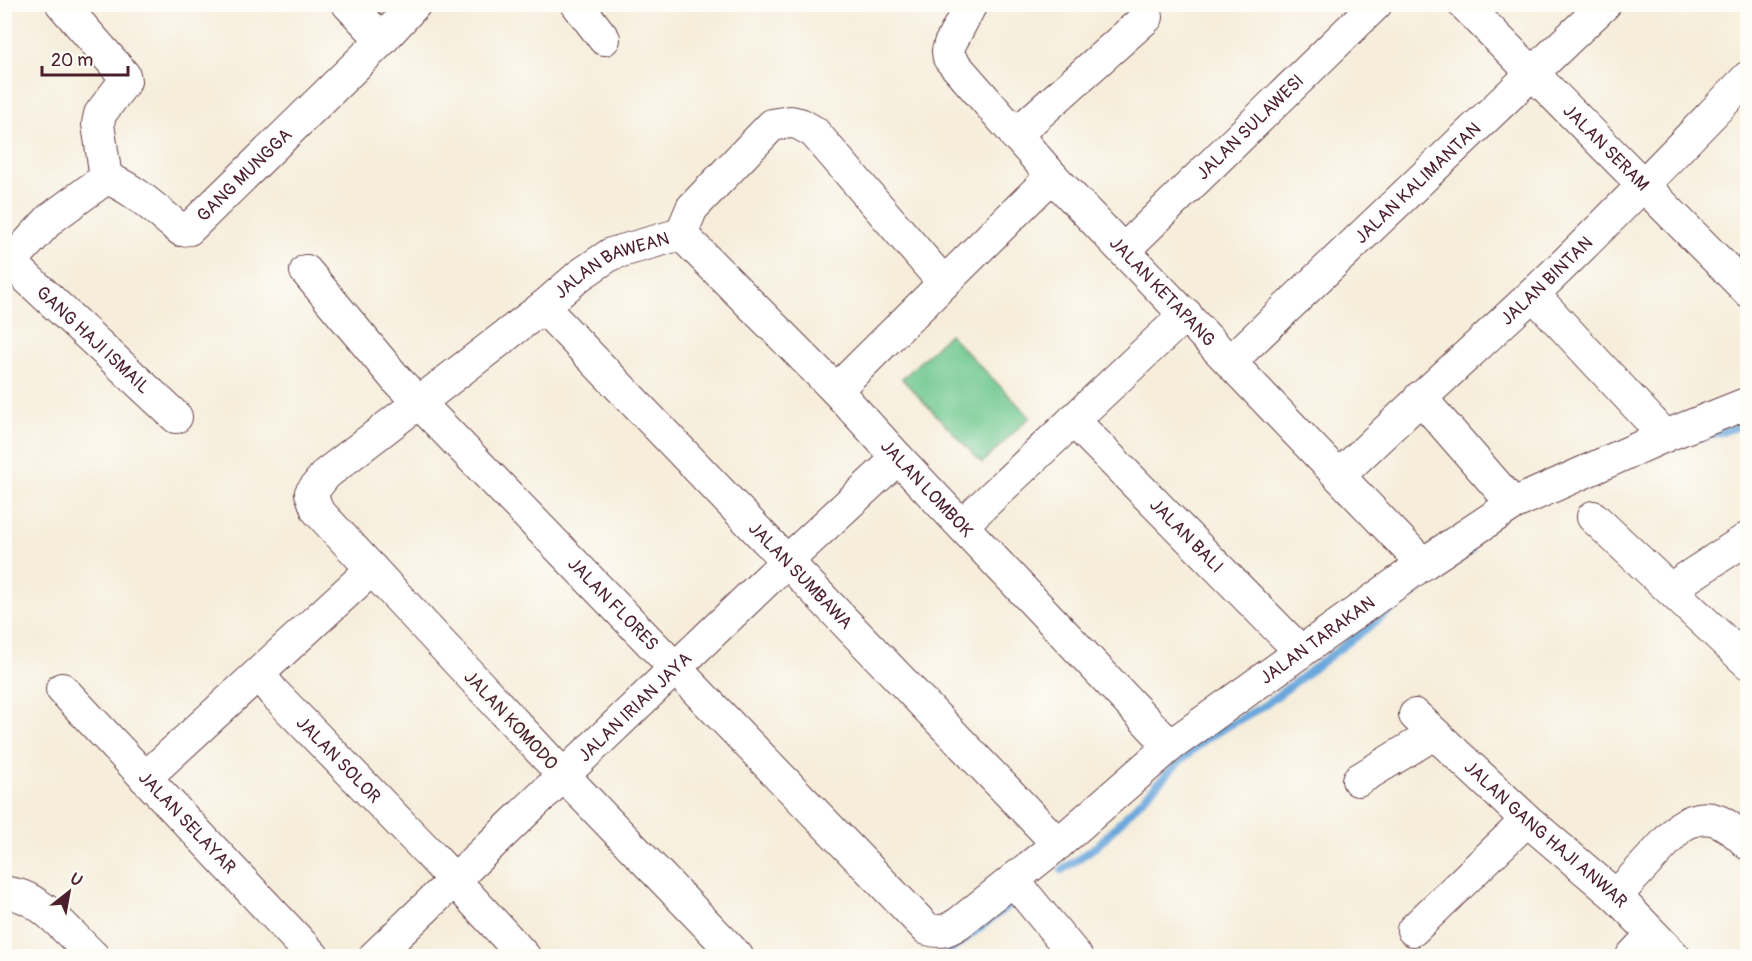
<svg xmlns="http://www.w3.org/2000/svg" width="1752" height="961" viewBox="0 0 1752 961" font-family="Pangolin,sans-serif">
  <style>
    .green { fill: #6fc88f; stroke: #5c745d; stroke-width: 1.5 }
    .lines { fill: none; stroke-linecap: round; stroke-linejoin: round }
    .stream { stroke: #6aa7dc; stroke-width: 8 }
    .minor-casing { stroke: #643e45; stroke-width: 34 }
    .minor { stroke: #fff; stroke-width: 32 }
    .labels { text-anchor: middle; stroke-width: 4.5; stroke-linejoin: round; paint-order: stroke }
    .street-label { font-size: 18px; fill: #4a1f2b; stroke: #fdfcf7 }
  </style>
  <rect width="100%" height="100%" fill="#fdfcf7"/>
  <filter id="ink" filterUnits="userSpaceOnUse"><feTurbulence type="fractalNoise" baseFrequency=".0167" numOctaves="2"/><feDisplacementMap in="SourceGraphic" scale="12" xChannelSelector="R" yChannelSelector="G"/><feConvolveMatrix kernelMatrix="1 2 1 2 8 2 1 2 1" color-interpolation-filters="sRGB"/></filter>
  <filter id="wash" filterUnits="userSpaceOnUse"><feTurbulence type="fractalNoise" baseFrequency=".008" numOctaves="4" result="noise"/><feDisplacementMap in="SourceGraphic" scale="24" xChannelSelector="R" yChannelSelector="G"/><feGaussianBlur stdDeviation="1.35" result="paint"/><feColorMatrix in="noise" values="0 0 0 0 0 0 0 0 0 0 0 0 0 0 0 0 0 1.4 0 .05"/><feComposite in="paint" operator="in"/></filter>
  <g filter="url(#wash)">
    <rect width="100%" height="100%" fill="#f6edda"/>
    <path class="green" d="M 949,334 L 1030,417 L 982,463 L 902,379 Z"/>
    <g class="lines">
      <path class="stream" d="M 1700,438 L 1748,424
        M 1062,870 L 1097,846 L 1180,761 L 1207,738 L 1265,705 L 1471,550
        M 943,956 L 1018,898"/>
    </g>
  </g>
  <g filter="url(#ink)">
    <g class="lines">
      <defs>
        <g id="minor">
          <path d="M 62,4 L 124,75 L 125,81 L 100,114 L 98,124 L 106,178"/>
          <path d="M 348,4 L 382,40"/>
          <path d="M 577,4 L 604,39"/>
          <path id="s1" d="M 971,4 L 950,44 L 948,51 L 949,58 L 1052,176 L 1423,564"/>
          <path id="s2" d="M 1464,4 L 1748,291"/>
          <path d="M 1015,135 L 1147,17"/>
          <path id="s3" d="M 106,178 C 134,188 158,212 181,230 L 189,229 L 382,40 L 415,4"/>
          <path id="s4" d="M 681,234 L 836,390 L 898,458 L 1170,746"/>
          <path id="s5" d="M 1124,250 L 1376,4"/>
          <path id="s6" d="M 10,262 L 176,417"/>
          <path d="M 4,269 L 50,219 L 106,178"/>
          <path id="s7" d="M 306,271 L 396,379 L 927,929 C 941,933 947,931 959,923 L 1058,844 L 1170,746 L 1423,564 L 1513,504 L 1665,436 L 1748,403"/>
          <path d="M 1533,294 L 1665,436"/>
          <path id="s8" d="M 543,307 L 1058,844"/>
          <path id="s9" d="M 1231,361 L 1605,4"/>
          <path d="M 836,390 L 1052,176"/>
          <path d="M 1420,397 L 1513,504"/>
          <path id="s10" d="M 1073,420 L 1301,652"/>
          <path id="s11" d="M 1339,476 C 1403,414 1468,355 1532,295 C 1606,225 1677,150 1748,77"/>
          <path d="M 1593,517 L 1748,663"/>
          <path d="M 962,525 L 1186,314"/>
          <path d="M 1670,589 L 1748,538"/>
          <path id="s12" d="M 259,674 L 273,692 L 430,854 L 524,956"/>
          <path id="s13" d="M 62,689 L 313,956"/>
          <path id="s14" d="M 1415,715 L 1527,820 L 1616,896 L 1674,956"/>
          <path d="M 145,778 L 372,569"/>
          <path d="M 1358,780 L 1434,734"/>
          <path d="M 1013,880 L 1076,956"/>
          <path d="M 4,893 C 38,892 70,935 93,956"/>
          <path d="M 1616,896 L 1680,827 C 1709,808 1727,823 1748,844"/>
          <path d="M 1413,930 L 1527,820"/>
          <path id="s15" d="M 375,956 L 787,561 L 898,458"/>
          <path id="s16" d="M 737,956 L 564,776 L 317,510 L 311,493 L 326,474 L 543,307 L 580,275 L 611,254 L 681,234 L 692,208 L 772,125 L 791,122 L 800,124 L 814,132 L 944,283"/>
          <path d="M 1632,956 L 1652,935"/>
        </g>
      </defs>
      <use href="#minor" class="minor-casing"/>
      <use href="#minor" class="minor"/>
    </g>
  </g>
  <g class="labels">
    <g class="street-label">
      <text dy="6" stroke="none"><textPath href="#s5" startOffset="176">JALAN SULAWESI</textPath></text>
      <text dy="6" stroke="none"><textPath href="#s2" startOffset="202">JALAN SERAM</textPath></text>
      <text dy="6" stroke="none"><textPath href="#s3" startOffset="177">GANG MUNGGA</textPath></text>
      <text dy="6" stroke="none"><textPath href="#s9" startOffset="258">JALAN KALIMANTAN</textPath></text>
      <text dy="6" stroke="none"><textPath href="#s16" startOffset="1011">JALAN BAWEAN</textPath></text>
      <text dy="6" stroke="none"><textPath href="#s11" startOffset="285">JALAN BINTAN</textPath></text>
      <text dy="6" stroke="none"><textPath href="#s1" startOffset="376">JALAN KETAPANG</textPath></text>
      <text dy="6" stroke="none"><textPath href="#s6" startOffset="114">GANG HAJI ISMAIL</textPath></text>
      <text dy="6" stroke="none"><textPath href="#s4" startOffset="354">JALAN LOMBOK</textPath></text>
      <text dy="6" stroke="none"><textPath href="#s10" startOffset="162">JALAN BALI</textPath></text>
      <text dy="6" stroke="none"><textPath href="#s8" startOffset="372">JALAN SUMBAWA</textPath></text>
      <text dy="6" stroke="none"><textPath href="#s7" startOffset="453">JALAN FLORES</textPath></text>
      <text dy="6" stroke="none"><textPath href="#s7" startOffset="1396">JALAN TARAKAN</textPath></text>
      <text dy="6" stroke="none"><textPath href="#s15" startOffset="360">JALAN IRIAN JAYA</textPath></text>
      <text transform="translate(511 720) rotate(47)" y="6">JALAN KOMODO</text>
      <text dy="6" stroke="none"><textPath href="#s12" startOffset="117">JALAN SOLOR</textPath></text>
      <text dy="6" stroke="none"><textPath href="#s13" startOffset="183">JALAN SELAYAR</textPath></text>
      <text dy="6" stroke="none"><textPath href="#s14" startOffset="177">JALAN GANG HAJI ANWAR</textPath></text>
    </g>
  </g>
  <rect width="1752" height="961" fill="none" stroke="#fdfcf7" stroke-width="24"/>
  <g transform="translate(69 892) rotate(31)" stroke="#fdfcf7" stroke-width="4.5" paint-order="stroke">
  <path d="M0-4.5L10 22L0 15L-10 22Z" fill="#4a1f2b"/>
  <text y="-9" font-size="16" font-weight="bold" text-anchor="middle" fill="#4a1f2b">U</text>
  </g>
  <path d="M42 66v9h86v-9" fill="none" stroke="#4a1f2b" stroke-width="3"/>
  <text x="51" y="66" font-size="18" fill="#4a1f2b" stroke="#fdfcf7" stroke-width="4.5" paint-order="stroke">20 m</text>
</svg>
